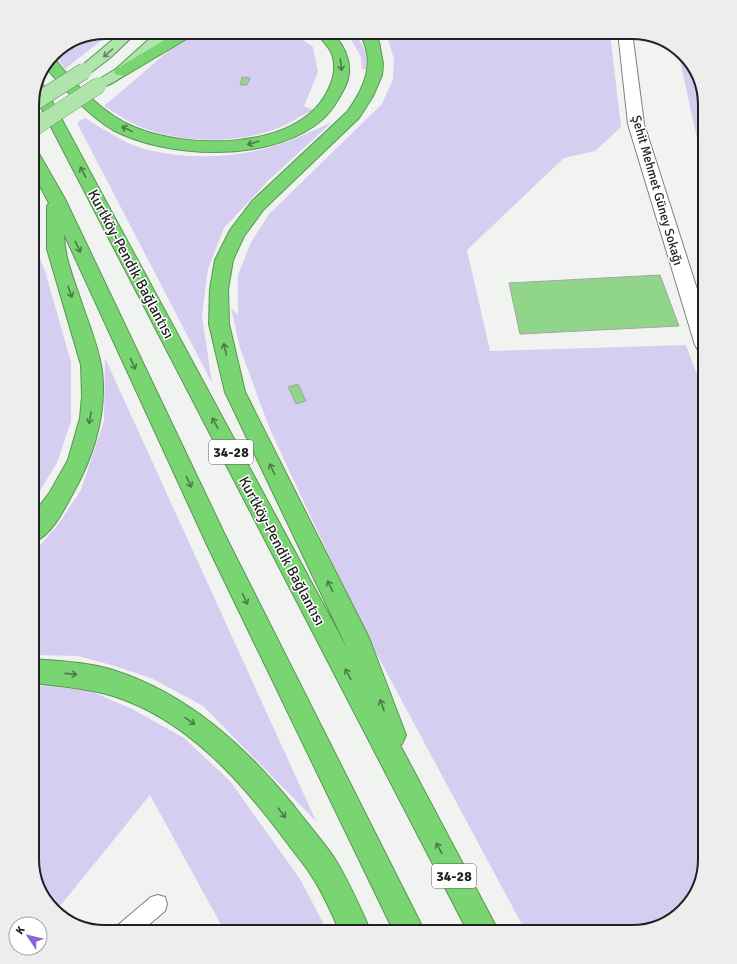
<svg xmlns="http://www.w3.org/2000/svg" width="737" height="964" viewBox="0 0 737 964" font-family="Signika,sans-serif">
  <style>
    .green { fill: #d5cef1 }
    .building { fill: #91d58a; stroke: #a4a6a3 }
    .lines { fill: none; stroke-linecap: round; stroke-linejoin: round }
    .lane-casing { stroke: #7e807e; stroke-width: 2 }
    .secondary-casing { stroke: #7e807e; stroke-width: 2 }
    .primary-casing { stroke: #5a9555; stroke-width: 2 }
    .highway-casing { stroke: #5a9555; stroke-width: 2 }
    .lane { fill: #fff; fill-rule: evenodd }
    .secondary { fill: #fff; fill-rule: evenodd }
    .primary { fill: #afe5aa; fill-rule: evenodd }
    .highway { fill: #79d472; fill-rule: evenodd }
    .primary-bridge-casing { stroke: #5a9555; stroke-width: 17; stroke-linecap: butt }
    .primary-bridge { stroke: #afe5aa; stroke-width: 16 }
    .oneway { stroke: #688365 }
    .oneway2 { stroke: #4c7a49 }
    .labels { text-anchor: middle; stroke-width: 3; stroke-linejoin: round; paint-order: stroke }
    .far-street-label { font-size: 13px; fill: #202120; stroke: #fff }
    .shield { fill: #fff; stroke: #636463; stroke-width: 1 }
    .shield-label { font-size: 14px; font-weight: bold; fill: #202120 }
    .street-label { font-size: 15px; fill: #202120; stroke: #fff }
    .rim { fill: none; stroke: #202120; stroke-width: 2 }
  </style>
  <rect width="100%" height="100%" fill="#f1f3f1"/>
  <path class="green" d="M 105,32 L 112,32 L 65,69 L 54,53 L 57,50 Z
    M 210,32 L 292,32 L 313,47 L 318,72 L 304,106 L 313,110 C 303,115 293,121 283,126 C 239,146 170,144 128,121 C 120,116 112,111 104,106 L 179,42 Z
    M 347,32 L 354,32 C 364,45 367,53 366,69 L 362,69 L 361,57 Z
    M 380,32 L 610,32 L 621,127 L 595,151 L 564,158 L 467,250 L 490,351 L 686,345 L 705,396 L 705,859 L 695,895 L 672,920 L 632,932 L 526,932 L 374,649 L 315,526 L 269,427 L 240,348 L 231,308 L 238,315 L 238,275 L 251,242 L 269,214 L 382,104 L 393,79 L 394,59 L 388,40 Z
    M 678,51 L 693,65 L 705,105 L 705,165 L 699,148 Z
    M 85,118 C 105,130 125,144 148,150 C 189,160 237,158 278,145 C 296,139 314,130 332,122 L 267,182 L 224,228 L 208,269 L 202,316 L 212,383 L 77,123 Z
    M 32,240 L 45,271 L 71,362 L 71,421 L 57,463 L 32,504 Z
    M 105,358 L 316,821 L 203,706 L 153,679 L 115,666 L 78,656 L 32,655 L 32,554 L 57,526 L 81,490 L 104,421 Z
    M 32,685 L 88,690 L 132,709 L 184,738 L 230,781 L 300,879 L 328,932 L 225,932 L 150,795 L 56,911 L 44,899 L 32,859 Z"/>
  <path class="building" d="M 242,77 L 250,78 L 247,85 L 240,85 Z
    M 660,275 L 679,326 L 520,334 L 509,283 Z
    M 298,384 L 306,401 L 296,404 L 288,387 Z"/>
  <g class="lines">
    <defs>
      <path id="lane" d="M 158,895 L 165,897 L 167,904 L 165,911 L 140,932 L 115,932 L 118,925 L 151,897 Z"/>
      <path id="secondary" d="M 618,32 L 632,32 L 644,124 L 705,314 L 705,352 L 698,350 L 695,345 L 628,124 Z"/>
      <path id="primary" d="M 122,32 L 137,32 L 111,57 L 89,74 L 79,74 L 77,71 L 79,68 Z
        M 157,32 L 172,32 C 162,47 111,92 94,88 L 91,85 L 94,82 L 116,69 Z"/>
      <path id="highway" d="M 178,32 L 195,32 L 193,35 L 126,75 L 116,75 L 114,72 L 116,69 Z
        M 316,32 L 331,32 C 347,47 355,69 344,89 C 336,104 328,117 314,126 C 263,162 166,158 113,130 C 92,118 59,85 45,66 L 51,57 L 54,58 C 73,83 105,115 134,127 C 185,149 295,151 326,94 C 333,81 337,69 332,54 C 328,45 321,40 316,32 Z
        M 359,32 L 373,32 L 379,42 L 383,64 L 382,75 L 373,96 L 359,118 L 264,209 L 244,236 L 233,260 L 228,289 L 229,324 L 245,392 L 369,638 L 406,735 L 402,744 L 400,745 L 499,932 L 468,932 L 34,94 L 38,80 L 41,81 L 349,652 L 225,392 L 209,324 L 210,289 L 215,260 L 230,230 L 252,201 L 347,112 C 366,86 376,61 359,32 Z
        M 32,151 L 38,152 L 65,199 L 224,533 L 425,932 L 394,932 L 208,547 L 64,234 C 64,258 75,282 82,304 C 89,325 99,348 102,371 C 107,415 93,458 72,495 C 63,512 50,537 32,543 L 32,516 L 50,492 L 68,460 L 80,418 L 82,396 L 81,365 L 47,249 L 47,206 L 49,203 L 32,171 Z
        M 32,659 C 59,661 86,662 113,670 C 188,694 245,746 294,806 C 307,823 321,839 333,856 C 348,879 360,907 371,932 L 340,932 C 332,914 324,895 313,878 C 306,866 296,855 288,844 C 243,783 187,719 113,696 C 86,688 59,686 32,683 Z"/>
    </defs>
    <use href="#lane" class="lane-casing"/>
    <use href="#secondary" class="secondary-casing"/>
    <use href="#primary" class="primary-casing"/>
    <use href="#highway" class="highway-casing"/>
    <use href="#lane" class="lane"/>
    <use href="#secondary" class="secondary"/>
    <use href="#primary" class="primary"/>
    <use href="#highway" class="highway"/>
    <defs>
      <path id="primary-bridge" d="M 32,104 L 84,71
        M 32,129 L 99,85"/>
    </defs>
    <use href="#primary-bridge" class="primary-bridge-casing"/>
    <use href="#primary-bridge" class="primary-bridge"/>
  </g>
  <defs><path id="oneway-shaft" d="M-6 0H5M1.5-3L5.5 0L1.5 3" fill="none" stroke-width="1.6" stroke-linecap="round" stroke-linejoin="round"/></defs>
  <use class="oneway" href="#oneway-shaft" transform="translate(108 53) rotate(139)"/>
  <g class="oneway2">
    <use href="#oneway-shaft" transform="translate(341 65) rotate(83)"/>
    <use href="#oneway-shaft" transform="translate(127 129) rotate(-154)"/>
    <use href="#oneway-shaft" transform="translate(253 143) rotate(164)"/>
    <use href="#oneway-shaft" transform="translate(83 172) rotate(-118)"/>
    <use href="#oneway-shaft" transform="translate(78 247) rotate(65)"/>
    <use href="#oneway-shaft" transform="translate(70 292) rotate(71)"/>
    <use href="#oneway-shaft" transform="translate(225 349) rotate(-103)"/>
    <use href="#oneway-shaft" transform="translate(133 364) rotate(65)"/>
    <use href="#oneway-shaft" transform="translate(90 418) rotate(100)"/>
    <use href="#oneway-shaft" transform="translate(215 423) rotate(-118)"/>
    <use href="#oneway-shaft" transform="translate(272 469) rotate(-116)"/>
    <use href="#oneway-shaft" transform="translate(189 482) rotate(65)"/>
    <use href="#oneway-shaft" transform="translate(330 586) rotate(-116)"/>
    <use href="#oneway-shaft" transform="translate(245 599) rotate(64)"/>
    <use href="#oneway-shaft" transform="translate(71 674) rotate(6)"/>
    <use href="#oneway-shaft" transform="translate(348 674) rotate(-118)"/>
    <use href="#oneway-shaft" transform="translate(382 705) rotate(-110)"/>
    <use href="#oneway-shaft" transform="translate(190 721) rotate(35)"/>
    <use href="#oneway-shaft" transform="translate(282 813) rotate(53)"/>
    <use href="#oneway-shaft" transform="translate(439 848) rotate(-118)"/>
  </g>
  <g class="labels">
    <g class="far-street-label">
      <text transform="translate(658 190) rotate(74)" y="5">Şehit Mehmet Güney Sokağı</text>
    </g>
    <g class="shield">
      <rect x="209" y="440" width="44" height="24" rx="3"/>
      <rect x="432" y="864" width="44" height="24" rx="3"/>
    </g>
    <g class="shield-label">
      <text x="231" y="457">34-28</text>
      <text x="454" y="881">34-28</text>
    </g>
    <g class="street-label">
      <text transform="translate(131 264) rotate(62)" y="5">Kurtköy-Pendik Bağlantısı</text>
      <text transform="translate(282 551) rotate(62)" y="5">Kurtköy-Pendik Bağlantısı</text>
    </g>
  </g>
  <path d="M0 0H737V964H0ZM105 39H632A66 66 0 0 1 698 105V859A66 66 0 0 1 632 925H105A66 66 0 0 1 39 859V105A66 66 0 0 1 105 39Z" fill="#ededed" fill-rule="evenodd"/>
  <path class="rim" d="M105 39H632A66 66 0 0 1 698 105V859A66 66 0 0 1 632 925H105A66 66 0 0 1 39 859V105A66 66 0 0 1 105 39Z"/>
  <g transform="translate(28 936) rotate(305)"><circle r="19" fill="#ffffff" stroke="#a6a6a6"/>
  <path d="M0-3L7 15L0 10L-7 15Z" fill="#8863dd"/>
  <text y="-6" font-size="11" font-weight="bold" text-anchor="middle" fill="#202120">K</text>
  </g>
</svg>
